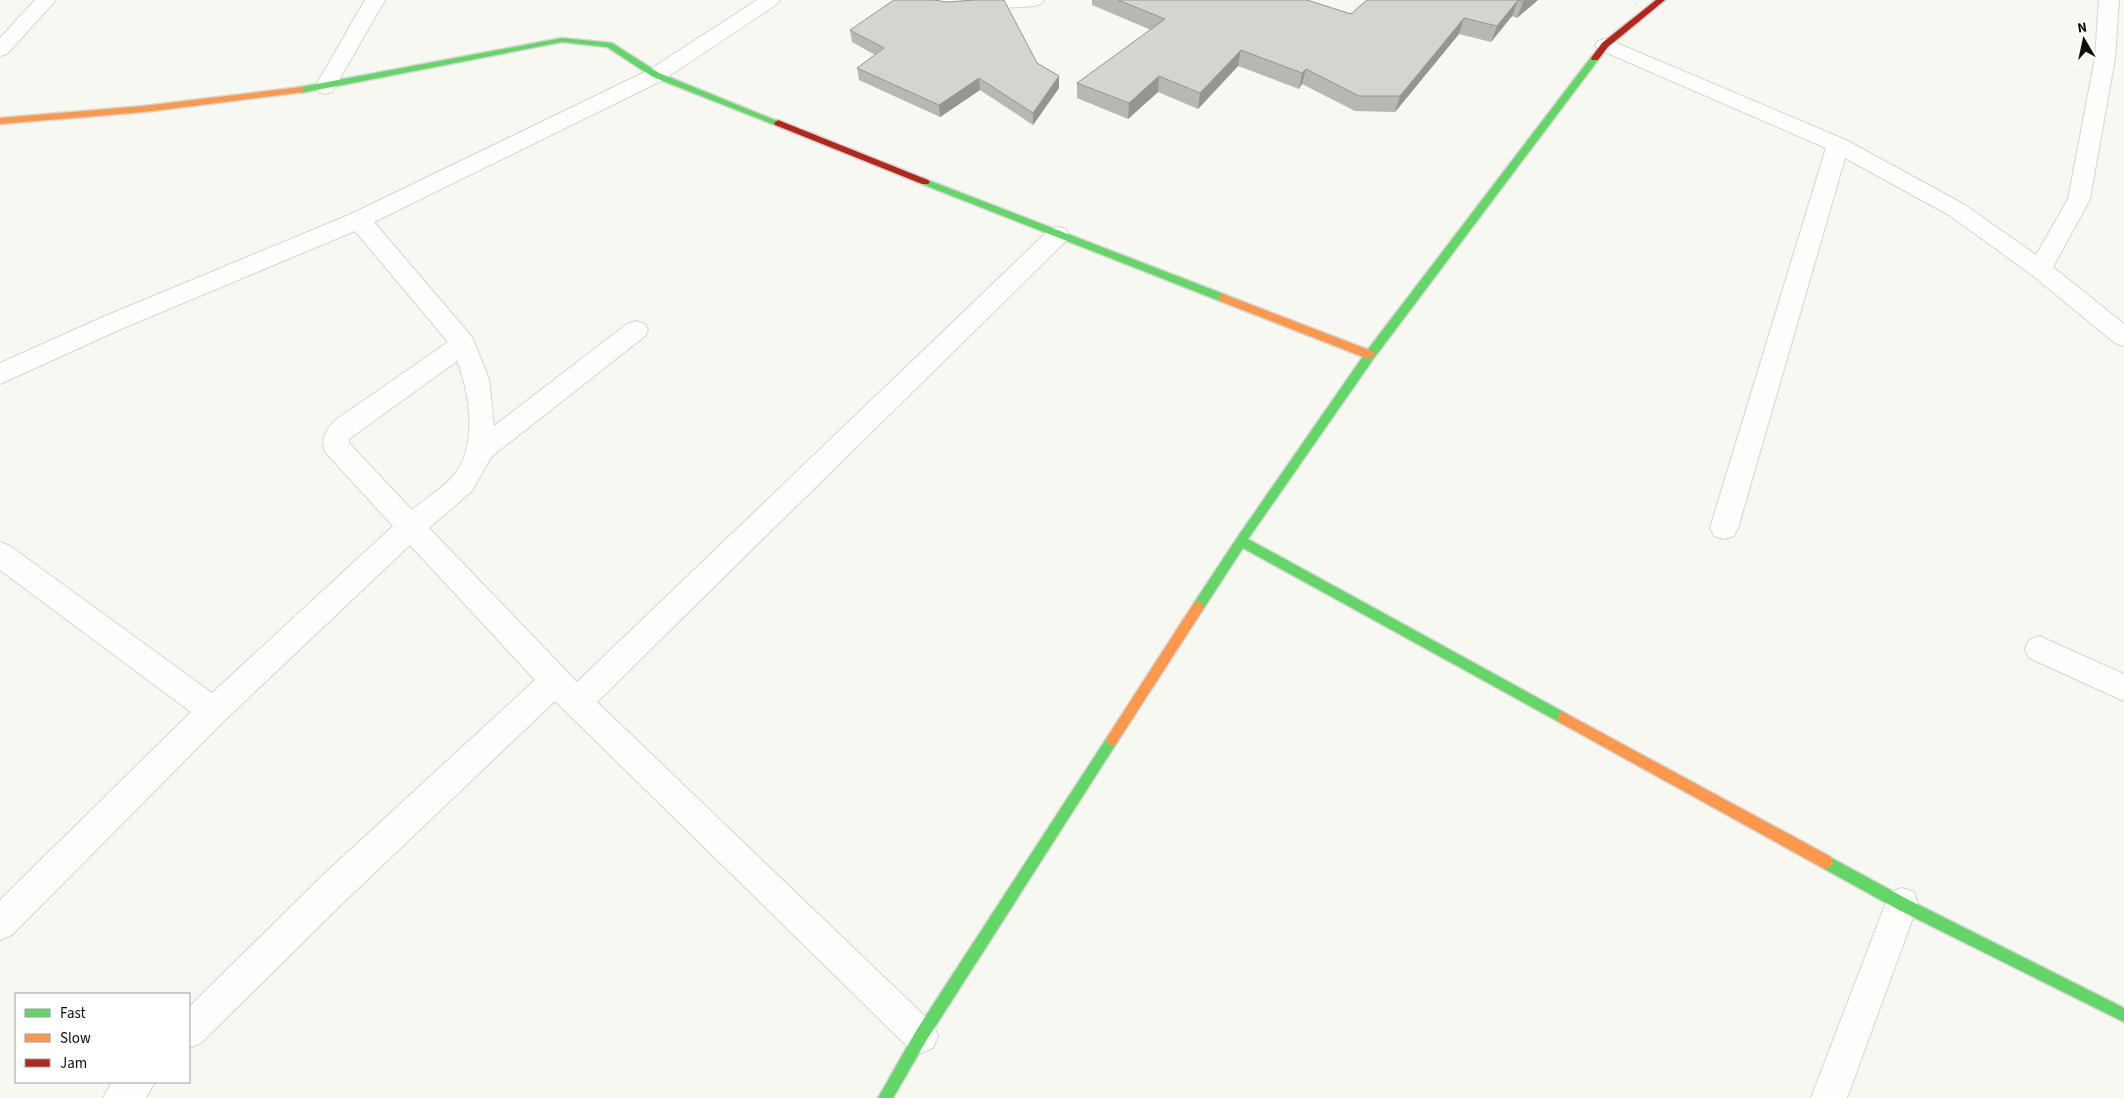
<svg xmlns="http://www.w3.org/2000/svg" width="2124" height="1098" viewBox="0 0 2124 1098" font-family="'Source Sans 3',sans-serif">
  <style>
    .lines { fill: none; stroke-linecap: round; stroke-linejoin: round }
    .street-casing { stroke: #d5d6d0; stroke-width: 2 }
    .fast-casing { stroke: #d5d6d0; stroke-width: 3 }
    .slow-casing { stroke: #d5d6d0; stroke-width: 3 }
    .jam-casing { stroke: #d5d6d0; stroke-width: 3 }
    .street { fill: #fefefd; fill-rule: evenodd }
    .fast { fill: #63d668; fill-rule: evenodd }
    .slow { fill: #ff974d; fill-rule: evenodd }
    .jam { fill: #b3261e; fill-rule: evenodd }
    .wall { fill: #b7b7b3 }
    .shaded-wall { fill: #959592 }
    .building { fill: #d5d5d0; stroke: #959592 }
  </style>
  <rect width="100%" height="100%" fill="#f8f8f2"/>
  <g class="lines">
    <defs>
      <path id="street" d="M 35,0 L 56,0 L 7,54 L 0,56 L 0,38 Z
        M 365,0 L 385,0 L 332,92 L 325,94 L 318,92 L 315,87 Z
        M 757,0 L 780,0 L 777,4 L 663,80 L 374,222 L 472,337 L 489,379 L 494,426 L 627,324 L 636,321 L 645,324 L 648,330 L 645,336 L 491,457 L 472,491 L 429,528 L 577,682 L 1050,229 L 1058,227 L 1066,229 L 1069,235 L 1066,241 L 597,702 L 933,1024 L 938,1036 L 933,1048 L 921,1053 L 909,1048 L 555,701 L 347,899 L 201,1043 L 189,1048 L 189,1007 L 323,875 L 535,680 L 410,545 L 224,721 L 12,935 L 0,940 L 0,900 L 191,712 L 0,570 L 0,542 L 10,546 L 212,693 L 393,526 L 326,453 C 319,441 326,431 334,421 L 448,342 L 355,231 L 121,329 L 0,384 L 0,363 L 103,317 L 351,214 L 649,70 ZM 457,361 C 470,394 478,446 454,475 C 443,488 425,499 412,510 L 349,443 L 349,439 Z
        M 896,0 L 1044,0 L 1041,4 L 1034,6 L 948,12 L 906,6 L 899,4 Z
        M 2099,0 L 2119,0 L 2115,58 L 2090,199 L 2053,267 L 2124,324 L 2124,346 L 2115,343 L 2032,275 L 1949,215 L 1845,158 L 1738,528 L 1734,536 L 1724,539 L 1714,536 L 1710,528 L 1826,148 L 1598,49 L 1595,45 L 1598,41 L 1605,39 L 1612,41 L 1846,140 L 1965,205 L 2036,255 L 2068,199 L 2095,58 Z
        M 2039,636 L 2124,674 L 2124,701 L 2029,658 L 2025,649 L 2029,640 Z
        M 1902,888 L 1914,892 L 1918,904 L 1847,1098 L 1811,1098 L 1890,892 Z
        M 112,1082 L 155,1082 L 146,1098 L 103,1098 Z"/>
      <path id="fast" d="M 562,38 L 612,43 L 659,73 L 782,123 L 781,125 L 775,125 L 653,77 L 607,47 L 562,42 L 301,93 L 297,90 L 301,87 Z
        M 1595,55 L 1599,58 L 1598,60 L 1374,358 L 1248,539 L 1567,714 L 1569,718 L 1567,722 L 1563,724 L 1559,722 L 1243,548 L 1202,611 L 1198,612 L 1194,611 L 1192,607 L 1194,603 L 1237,538 L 1366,352 L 1592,56 Z
        M 925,179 L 1226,295 L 1228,298 L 1223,302 L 1220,301 L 922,184 L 922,180 Z
        M 1112,734 L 1116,736 L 1118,740 L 1116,744 L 926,1041 L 893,1098 L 878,1098 L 916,1031 L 1108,736 Z
        M 1826,855 L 1907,899 L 2124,1008 L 2124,1022 L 1897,909 L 1821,867 L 1819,862 L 1821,857 Z"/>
      <path id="slow" d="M 301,87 L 305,90 L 304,92 L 144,112 L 0,124 L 0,118 L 144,106 Z
        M 1223,294 L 1374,352 L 1375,355 L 1370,359 L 1366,358 L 1220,301 L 1218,298 L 1220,295 Z
        M 1198,602 L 1202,603 L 1204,607 L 1202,611 L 1116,744 L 1112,746 L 1108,744 L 1106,740 L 1108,736 L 1194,603 Z
        M 1563,712 L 1831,857 L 1833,862 L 1831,867 L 1826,869 L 1821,867 L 1559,722 L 1557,718 L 1559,714 Z"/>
      <path id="jam" d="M 1656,0 L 1665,0 L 1608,47 L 1598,60 L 1592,60 L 1591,58 L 1602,43 Z
        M 778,120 L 928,180 L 930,182 L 928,184 L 922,184 L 775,125 L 774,123 Z"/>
    </defs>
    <use href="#street" class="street-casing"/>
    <use href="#fast" class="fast-casing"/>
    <use href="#slow" class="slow-casing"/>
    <use href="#jam" class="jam-casing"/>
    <use href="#street" class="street"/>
    <use href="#fast" class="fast"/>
    <use href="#slow" class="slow"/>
    <use href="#jam" class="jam"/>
  </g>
  <path class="wall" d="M 1092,0 L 1307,0 L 1351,14 L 1367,0 L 1538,0 L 1517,18 L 1512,16 L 1491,42 L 1459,34 L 1395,112 L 1355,111 L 1302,84 L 1299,89 L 1238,66 L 1198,109 L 1158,92 L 1128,119 L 1077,98 L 1077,83 L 1151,30 L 1092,5 Z
    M 850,30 L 1037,63 L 1059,76 L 1059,88 L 1033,125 L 980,90 L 940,117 L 859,80 L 857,68 L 875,55 L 852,42 Z"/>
  <path class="shaded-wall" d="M 1518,0 L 1512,16 L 1491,42 L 1497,26 Z
    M 1525,0 L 1538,0 L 1517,18 L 1523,2 Z
    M 1464,18 L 1459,34 L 1395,112 L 1400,96 Z
    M 1241,50 L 1238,66 L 1198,109 L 1200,93 Z
    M 1306,69 L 1302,84 L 1299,89 L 1302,73 Z
    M 1059,76 L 1059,88 L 1033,125 L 1033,113 Z
    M 1159,76 L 1158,92 L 1128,119 L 1129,103 Z
    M 979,78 L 980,90 L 940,117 L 939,105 Z"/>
  <path class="building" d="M 894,0 L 934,0 L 947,2 L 975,0 L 1004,0 L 1037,63 L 1059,76 L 1033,113 L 979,78 L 939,105 L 857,68 L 884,48 L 850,30 Z
    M 1118,0 L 1307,0 L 1351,14 L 1367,0 L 1525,0 L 1523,2 L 1518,0 L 1497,26 L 1464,18 L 1400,96 L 1359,96 L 1306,69 L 1302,73 L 1241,50 L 1200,93 L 1159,76 L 1129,103 L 1077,83 L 1165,19 Z"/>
  <rect x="15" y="993" width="175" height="90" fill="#ffffff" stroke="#9e9e9c"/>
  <rect x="25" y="1009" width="25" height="8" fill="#63d668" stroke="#9e9e9c"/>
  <text x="60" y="1018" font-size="15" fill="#0c0d08">Fast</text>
  <rect x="25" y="1034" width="25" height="8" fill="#ff974d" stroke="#9e9e9c"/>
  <text x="60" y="1043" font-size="15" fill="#0c0d08">Slow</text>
  <rect x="25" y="1059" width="25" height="8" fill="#b3261e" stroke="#9e9e9c"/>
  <text x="60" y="1068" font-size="15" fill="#0c0d08">Jam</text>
  <g transform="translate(2084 40) rotate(351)" stroke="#ffffff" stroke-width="4" paint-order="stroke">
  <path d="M0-4L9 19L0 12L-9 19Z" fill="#0c0d08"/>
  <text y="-8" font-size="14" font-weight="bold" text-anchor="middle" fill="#0c0d08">N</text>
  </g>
</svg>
